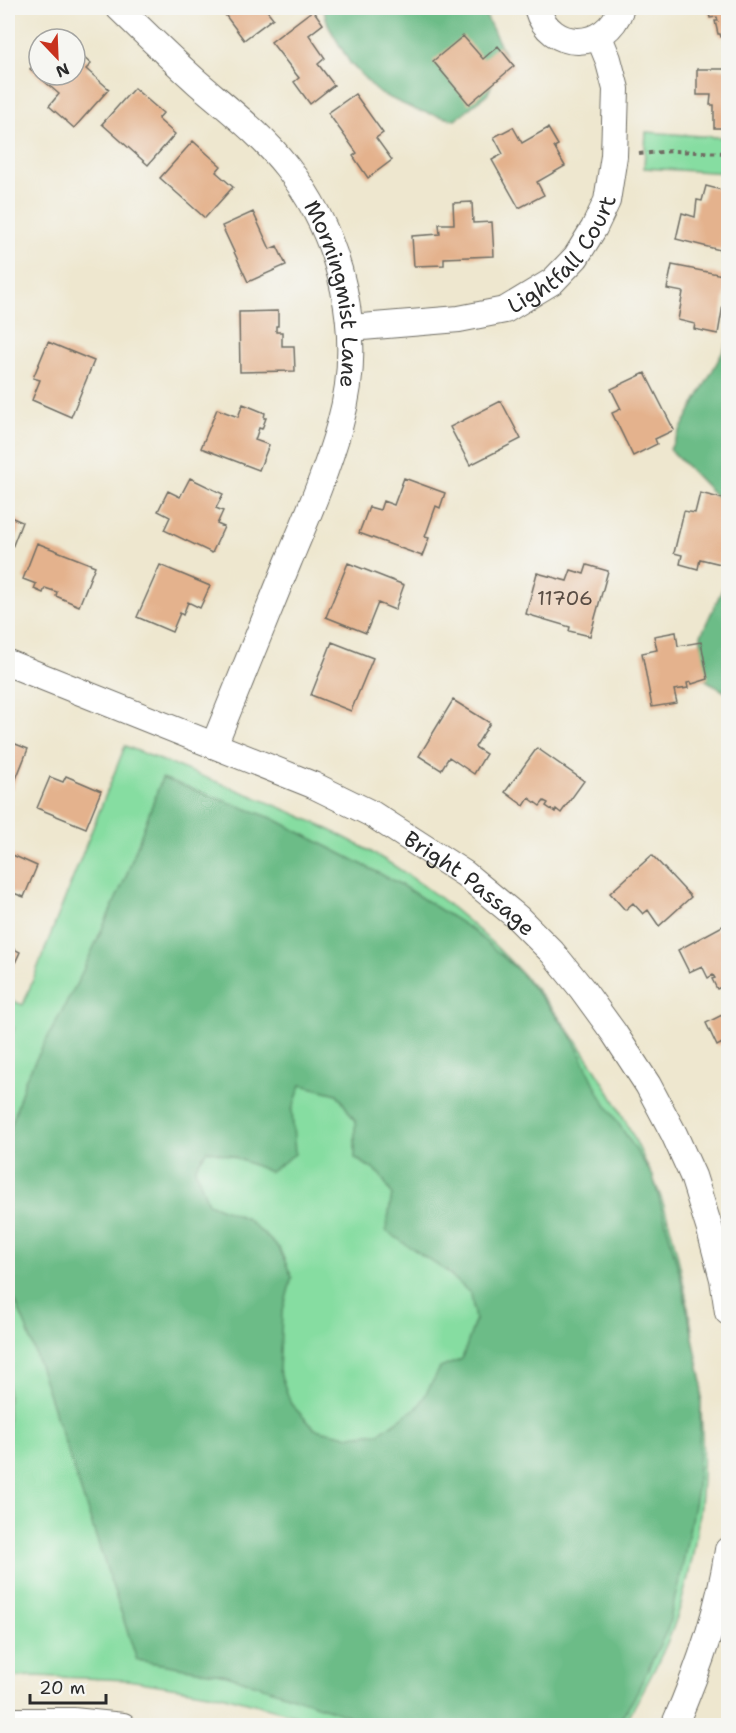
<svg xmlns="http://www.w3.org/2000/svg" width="736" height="1733" viewBox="0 0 736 1733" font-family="'Shantell Sans',sans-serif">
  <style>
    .green { fill: #86dda1; stroke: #588466; stroke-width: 1.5 }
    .forest { fill: #6cbc87; stroke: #4c7459; stroke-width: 1.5; fill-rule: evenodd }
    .building { fill: #e4b28d }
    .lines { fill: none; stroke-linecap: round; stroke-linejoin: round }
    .minor-casing { stroke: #6f6d64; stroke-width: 28 }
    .path { stroke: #6f6d64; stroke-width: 4; stroke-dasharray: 4.5 4.5; stroke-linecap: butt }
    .minor { stroke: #fff; stroke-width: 26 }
    .labels { text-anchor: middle; stroke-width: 4.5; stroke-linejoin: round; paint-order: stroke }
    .number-label { font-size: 20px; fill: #594d44 }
    .street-label { font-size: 22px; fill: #2b2b2b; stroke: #f6f6f2 }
  </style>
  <rect width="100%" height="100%" fill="#f6f6f2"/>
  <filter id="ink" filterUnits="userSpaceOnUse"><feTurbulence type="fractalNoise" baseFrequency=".0167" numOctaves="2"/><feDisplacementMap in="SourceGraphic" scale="12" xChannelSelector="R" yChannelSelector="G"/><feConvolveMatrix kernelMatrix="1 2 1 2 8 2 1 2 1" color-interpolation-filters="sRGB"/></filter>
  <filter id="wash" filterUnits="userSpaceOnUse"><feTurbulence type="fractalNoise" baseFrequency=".008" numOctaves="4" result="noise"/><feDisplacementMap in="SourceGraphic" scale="24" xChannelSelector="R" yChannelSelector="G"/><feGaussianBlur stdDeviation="1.35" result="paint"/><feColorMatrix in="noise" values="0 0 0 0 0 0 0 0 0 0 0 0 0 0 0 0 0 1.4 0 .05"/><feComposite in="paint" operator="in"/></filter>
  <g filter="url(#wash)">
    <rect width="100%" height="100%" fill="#eee7cf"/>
    <path class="green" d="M 646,132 L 728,138 L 728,173 L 644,168 Z
      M 125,746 C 219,784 320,816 405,873 C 504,939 584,1034 636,1142 C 646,1163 657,1184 664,1206 C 679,1253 688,1302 695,1350 C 707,1438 706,1519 681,1604 C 669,1647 645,1687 624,1725 L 332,1725 L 221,1695 L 128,1680 L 35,1676 L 13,1677 L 8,1658 L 8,1045 L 14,1028 L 8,1025 L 8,999 L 23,1005 Z"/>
    <path class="forest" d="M 323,8 L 482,8 L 505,55 L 488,93 L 455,120 L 416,110 L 379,93 L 350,63 L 329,27 Z
      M 728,342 L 728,509 L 670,449 Z
      M 728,577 L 728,694 L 701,677 L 701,635 Z
      M 162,778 L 272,818 L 398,883 L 471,929 L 519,971 L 570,1033 L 601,1097 L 653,1176 L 680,1275 L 702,1382 L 697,1489 L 683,1563 L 668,1628 L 633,1700 L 617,1725 L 377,1725 L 227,1675 L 137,1660 L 27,1329 L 8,1284 L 8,1137 L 25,1080 L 79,979 L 125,879 ZM 301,1085 L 337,1094 L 355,1121 L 355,1158 L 379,1173 L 392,1194 L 386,1231 L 446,1271 L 471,1294 L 475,1321 L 462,1359 L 440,1368 L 419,1406 L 379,1433 L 347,1436 L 315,1429 L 291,1404 L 279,1370 L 282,1314 L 292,1277 L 279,1248 L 247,1219 L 208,1203 L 195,1168 L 207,1150 L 232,1156 L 270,1172 L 295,1154 L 292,1110 Z"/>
    <g id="blocks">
      <path class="building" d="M 220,8 L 265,8 L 273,18 L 244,40 Z
        M 696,8 L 728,8 L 728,36 L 721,37 L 720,34 L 718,34 L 715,21 L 718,21 L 717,17 L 710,18 L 708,9 L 696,11 Z
        M 313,10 L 323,24 L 309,35 L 325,58 L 318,64 L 334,85 L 310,104 L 294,82 L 299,78 L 271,42 Z
        M 463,36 L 483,59 L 498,46 L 514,66 L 469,104 L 433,61 Z
        M 75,50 L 91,64 L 86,69 L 109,89 L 74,128 L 49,106 L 59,94 L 30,69 L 39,58 L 39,75 L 75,75 Z
        M 697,69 L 728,69 L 728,128 L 714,128 L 714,105 L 710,105 L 711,95 L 697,95 Z
        M 134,88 L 163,113 L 158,119 L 175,134 L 148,165 L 102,124 Z
        M 355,94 L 383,133 L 376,138 L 392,160 L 368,178 L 353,156 L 357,153 L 328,113 Z
        M 513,127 L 522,143 L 548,128 L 558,145 L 554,147 L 565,166 L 537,182 L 544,195 L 519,208 L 492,160 L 503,154 L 494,137 Z
        M 8,132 L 15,138 L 8,148 Z
        M 193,141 L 221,166 L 216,172 L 233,187 L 205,218 L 160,178 Z
        M 706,186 L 725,191 L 727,188 L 728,188 L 728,252 L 676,239 L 682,213 L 695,217 L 697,200 L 702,201 Z
        M 472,202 L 473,223 L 492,222 L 494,256 L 444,258 L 444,265 L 414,266 L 412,236 L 440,234 L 439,224 L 454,224 L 453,203 Z
        M 253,212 L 270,249 L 277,246 L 286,265 L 248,282 L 222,226 Z
        M 672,265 L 728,276 L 718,334 L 694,329 L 695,324 L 678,320 L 683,292 L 667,289 Z
        M 278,311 L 278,326 L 276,326 L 276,332 L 282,332 L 282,346 L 294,346 L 295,371 L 240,372 L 239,312 Z
        M 48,342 L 94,361 L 71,417 L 32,400 L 40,380 L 33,378 Z
        M 645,373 L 674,430 L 655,439 L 657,444 L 633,456 L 612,413 L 621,409 L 611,389 Z
        M 501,401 L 521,439 L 470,465 L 450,427 Z
        M 243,404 L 265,413 L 264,418 L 266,418 L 262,429 L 259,428 L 255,440 L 269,445 L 259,470 L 201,448 L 217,409 L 238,417 Z
        M 190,478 L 223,494 L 216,508 L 223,511 L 217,524 L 224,527 L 212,553 L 164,530 L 170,517 L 158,511 L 168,491 L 180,497 Z
        M 404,478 L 445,493 L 440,508 L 436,506 L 425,537 L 429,538 L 422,556 L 359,533 L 369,507 L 380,510 L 383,501 L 394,505 Z
        M 700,493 L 728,500 L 728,535 L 721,564 L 700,559 L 698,569 L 680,564 L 682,555 L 674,553 L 684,511 L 695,513 Z
        M 8,516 L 22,522 L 8,558 Z
        M 37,543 L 95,566 L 79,606 L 56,596 L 57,592 L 45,588 L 43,593 L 34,589 L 36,584 L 23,579 Z
        M 348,563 L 404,585 L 395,610 L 378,603 L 366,633 L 326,617 Z
        M 160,565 L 210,586 L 200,608 L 188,602 L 183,615 L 180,613 L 172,632 L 137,617 Z
        M 587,565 L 608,571 L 590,636 L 569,631 L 570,627 L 526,614 L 537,573 L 567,581 L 571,570 L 584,574 Z
        M 676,632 L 678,646 L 701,642 L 708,679 L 692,684 L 691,682 L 687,683 L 688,688 L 674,690 L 677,703 L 652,707 L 642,653 L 657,650 L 654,636 Z
        M 332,642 L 373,658 L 351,711 L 311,695 Z
        M 453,700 L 490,723 L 475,747 L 486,754 L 474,774 L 449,757 L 441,770 L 419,756 Z
        M 8,741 L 28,749 L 12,789 L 8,787 Z
        M 537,748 L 584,781 L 561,813 L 556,809 L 555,812 L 546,806 L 548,803 L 544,801 L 540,806 L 529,798 L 524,806 L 505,792 Z
        M 66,776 L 101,791 L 86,828 L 37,808 L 50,777 L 63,782 Z
        M 8,853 L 37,866 L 24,897 L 8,891 Z
        M 652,855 L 691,897 L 659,926 L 648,910 L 643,914 L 633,903 L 625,910 L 610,893 Z
        M 728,923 L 728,991 L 724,994 L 721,987 L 717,989 L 712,979 L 715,978 L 713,975 L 708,978 L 702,966 L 689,972 L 678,950 Z
        M 8,946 L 20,952 L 8,978 Z
        M 728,1012 L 728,1040 L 717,1046 L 706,1023 Z"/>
    </g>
  </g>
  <g filter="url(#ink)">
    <use href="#blocks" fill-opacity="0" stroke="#6f6d64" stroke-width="1.5"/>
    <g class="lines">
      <defs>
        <g id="minor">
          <path id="s1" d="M 119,8 C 145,33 171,59 198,83 C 228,109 262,135 287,167 C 343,239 365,336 340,424 C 327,471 308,515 289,560 C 264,622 239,684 214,745"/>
          <path d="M 537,8 C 550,53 606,51 621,8"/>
          <path id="s2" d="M 350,328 L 459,319 L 505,310 L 553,281 L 576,257 L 594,228 L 607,201 L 614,156 L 616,89 L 608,59 L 599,37"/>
          <path id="s3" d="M 8,663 L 313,785 L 372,814 L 465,874 L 517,917 L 552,952 L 582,989 L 614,1033 L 648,1085 L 674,1134 L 693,1176 L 710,1230 L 723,1279 L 728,1312"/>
          <path d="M 8,1721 L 73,1721 L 123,1726"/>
          <path d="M 674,1726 C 699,1669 719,1612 728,1550"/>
        </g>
      </defs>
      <use href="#minor" class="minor-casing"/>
      <path class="path" d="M 639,154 L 672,151 L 728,153"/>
      <use href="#minor" class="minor"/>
    </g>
  </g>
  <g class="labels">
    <g class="number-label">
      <text x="565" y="605">11706</text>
    </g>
    <g class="street-label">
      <text dy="8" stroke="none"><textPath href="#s2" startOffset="238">Lightfall Court</textPath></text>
      <text dy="8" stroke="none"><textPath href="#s1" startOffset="370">Morningmist Lane</textPath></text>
      <text dy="8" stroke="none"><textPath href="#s3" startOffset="514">Bright Passage</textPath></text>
    </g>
  </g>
  <rect width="736" height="1733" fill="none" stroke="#f6f6f2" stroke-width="30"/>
  <g transform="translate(57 57) rotate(157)"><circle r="28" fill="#f6f6f2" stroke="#a5a5a2" stroke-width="1.5"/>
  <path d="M0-4.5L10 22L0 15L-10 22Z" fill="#c8321e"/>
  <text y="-9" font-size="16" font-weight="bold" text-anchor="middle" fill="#2b2b2b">N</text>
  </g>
  <path d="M30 1694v9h76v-9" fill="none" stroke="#2b2b2b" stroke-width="3"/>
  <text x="39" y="1694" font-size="18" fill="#2b2b2b" stroke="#f6f6f2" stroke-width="4.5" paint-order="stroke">20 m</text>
</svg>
